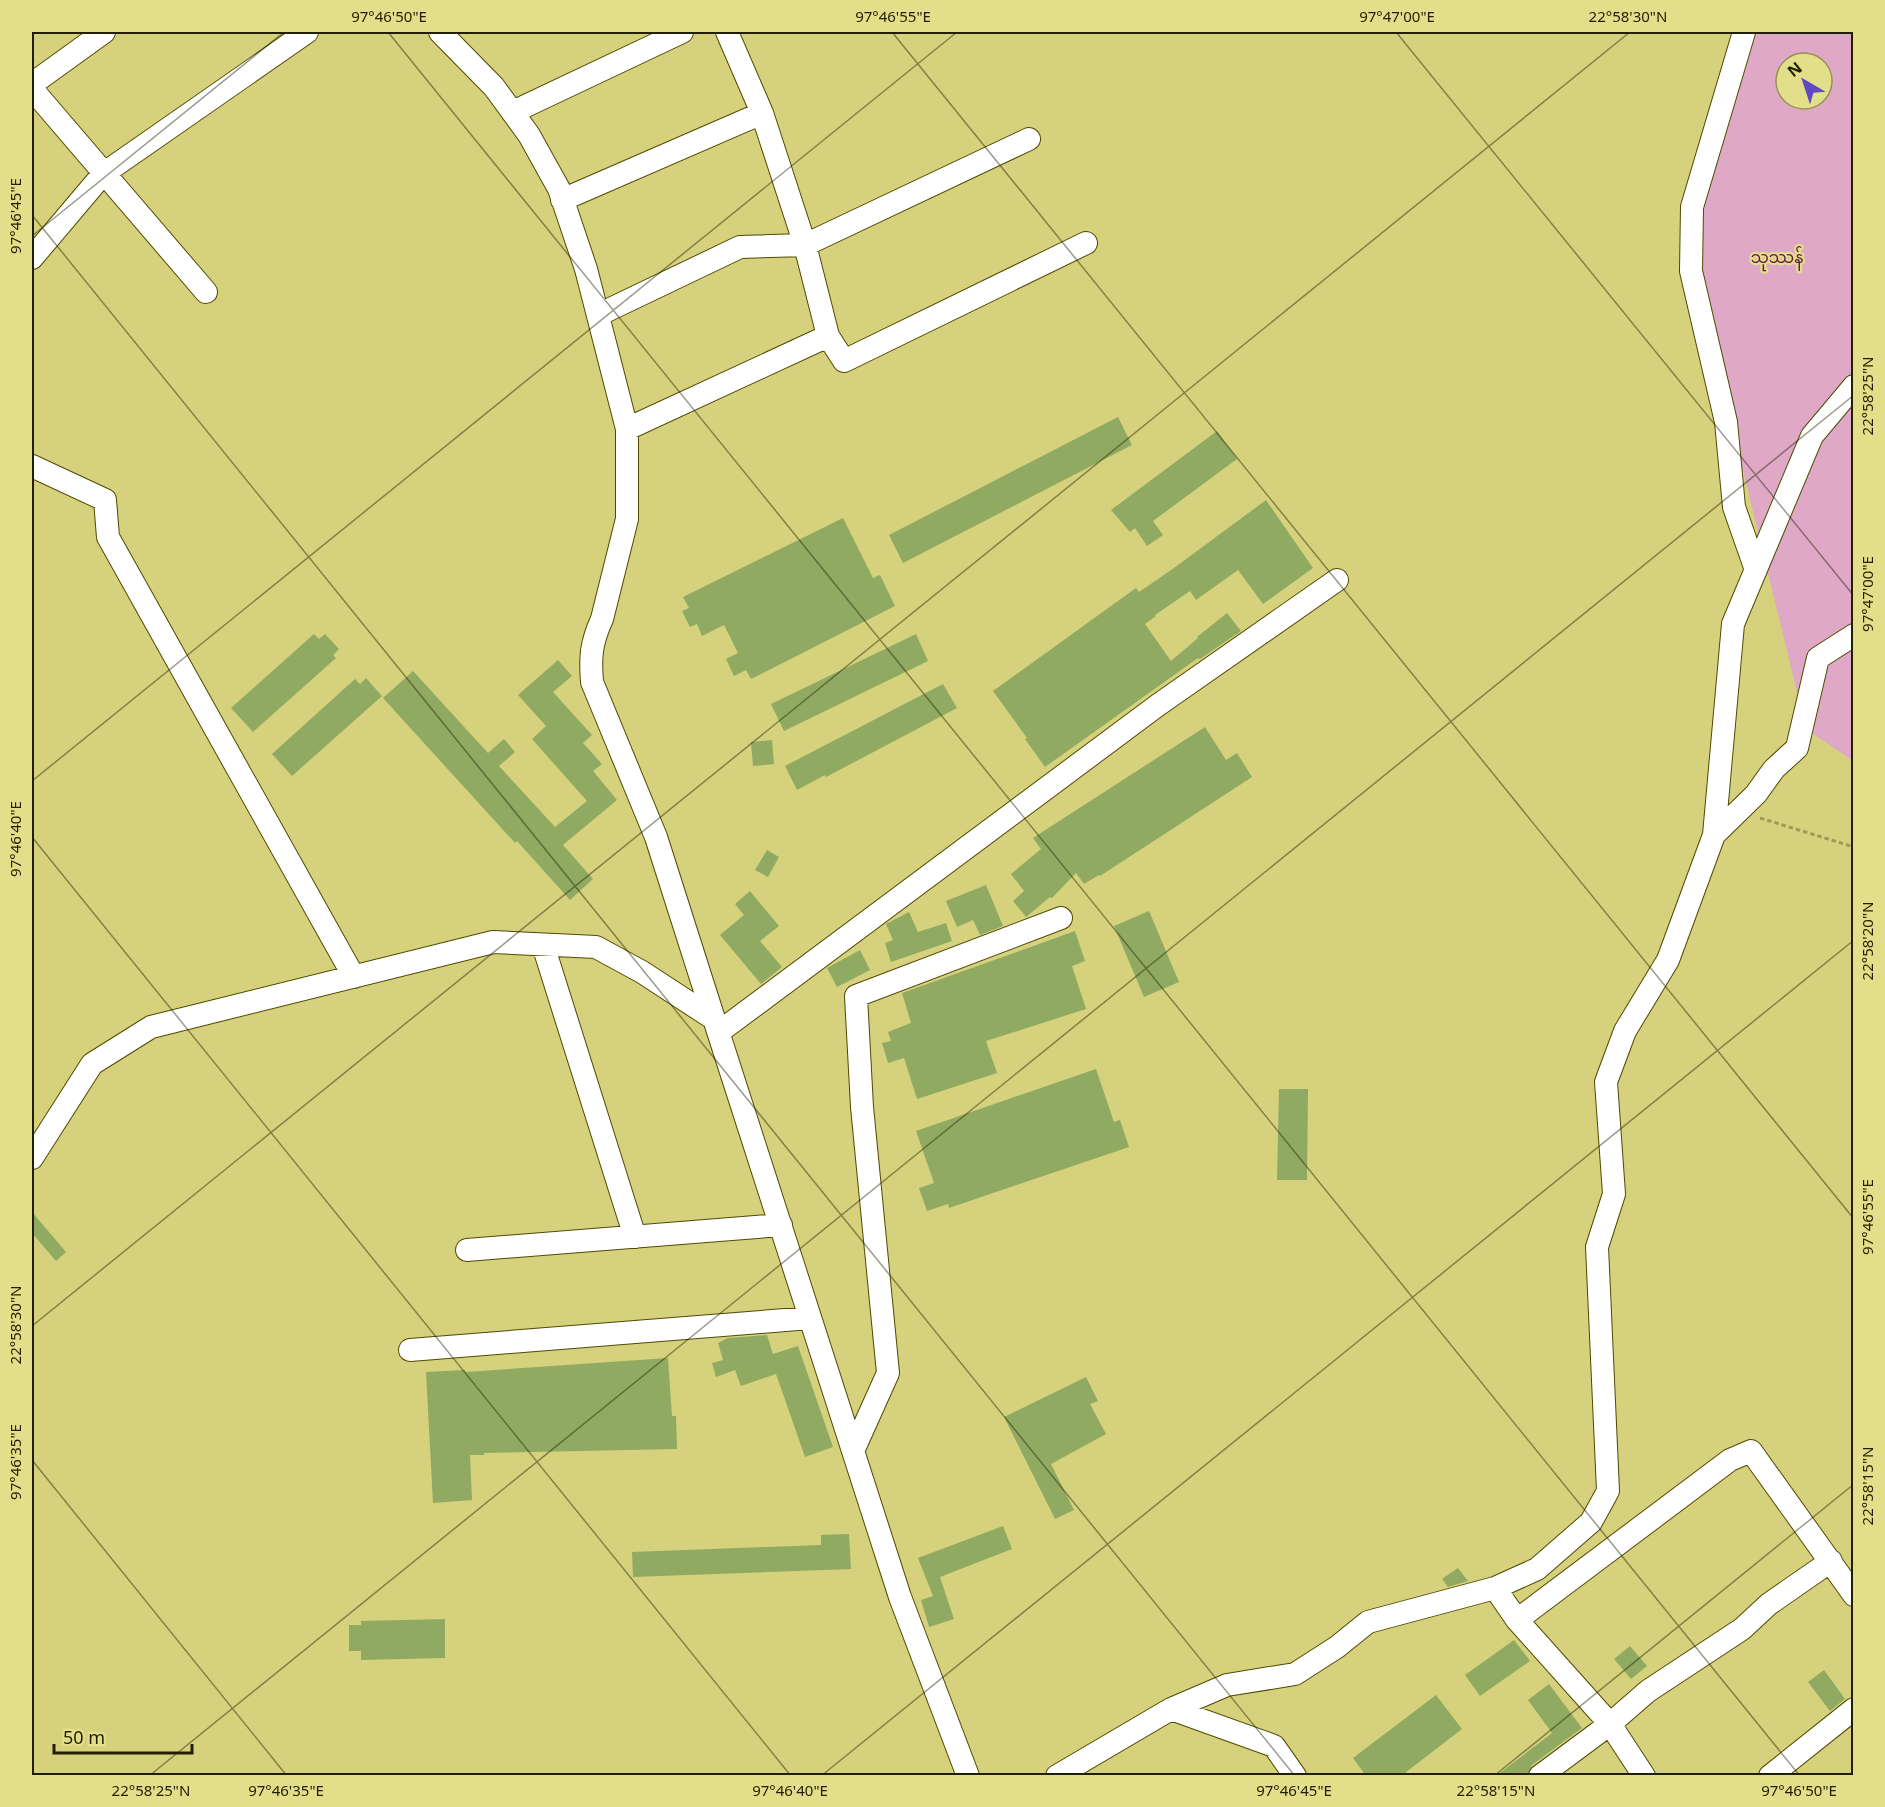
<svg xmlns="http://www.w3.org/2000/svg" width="1885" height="1807" viewBox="0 0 1885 1807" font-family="'Noto Sans','Noto Sans Myanmar',sans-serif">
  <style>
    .green { fill: #dfa8c6; fill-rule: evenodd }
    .building { fill: #90aa61 }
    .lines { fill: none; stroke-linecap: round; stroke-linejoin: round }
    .minor-casing { stroke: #4f4a00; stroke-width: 24 }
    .path { stroke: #9e9956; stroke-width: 3; stroke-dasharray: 4.5 3; stroke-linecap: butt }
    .minor { stroke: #fff; stroke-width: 22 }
    .ticks { fill: none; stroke: #221f00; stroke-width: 1.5; stroke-opacity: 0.45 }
    .labels { text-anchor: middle; stroke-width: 4.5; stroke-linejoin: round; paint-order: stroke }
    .park-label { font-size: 16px; fill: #68124b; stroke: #e3de89 }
    .neatline { fill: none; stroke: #221f00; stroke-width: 2 }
    .ticks-label { font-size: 15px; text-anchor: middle; fill: #221f00 }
  </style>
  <rect width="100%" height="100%" fill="#d6d17d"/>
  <path class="green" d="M 1735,32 L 1853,32 L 1853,761 L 1806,729 L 1702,302 L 1699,231 ZM 1786,63 L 1822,63 L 1822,99 L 1786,99 Z"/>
  <path class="building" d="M 1118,417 L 1132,445 L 903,563 L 889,535 Z
    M 1217,431 L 1237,459 L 1153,521 L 1163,535 L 1147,546 L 1135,528 L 1130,532 L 1111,510 Z
    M 1266,500 L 1313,568 L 1263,604 L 1238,570 L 1196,600 L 1190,591 L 1155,615 L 1156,616 L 1145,624 L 1171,661 L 1198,638 L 1197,637 L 1227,613 L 1241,631 L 1200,659 L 1198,658 L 1045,767 L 1025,739 L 1027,738 L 993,691 L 1136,588 L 1139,592 L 1174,568 Z
    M 843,518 L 873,578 L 880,575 L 895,606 L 751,679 L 746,670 L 734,676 L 726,659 L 738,653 L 724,625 L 702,636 L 697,624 L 690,627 L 682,611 L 689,608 L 683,597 Z
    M 314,634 L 319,639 L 325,634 L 339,649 L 333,655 L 336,658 L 253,732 L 231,708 Z
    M 916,634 L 928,661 L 784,731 L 771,704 Z
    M 558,660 L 572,676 L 553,692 L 592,735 L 583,743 L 602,764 L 593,771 L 617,800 L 563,845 L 593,879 L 570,900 L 517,841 L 515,843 L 383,698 L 413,671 L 488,753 L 504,739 L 515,752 L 499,766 L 555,827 L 587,801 L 532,739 L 546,726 L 518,695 Z
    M 366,678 L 382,696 L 292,776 L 272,754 L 355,679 L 360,684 Z
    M 943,684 L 957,708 L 826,777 L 825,775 L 797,790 L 785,766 Z
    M 1205,727 L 1226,760 L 1237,753 L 1252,777 L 1100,876 L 1099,875 L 1084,884 L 1076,873 L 1052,898 L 1050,897 L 1026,917 L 1013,901 L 1024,891 L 1011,874 L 1041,849 L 1033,838 Z
    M 772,740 L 774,764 L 753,766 L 751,742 Z
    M 767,850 L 779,857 L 768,877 L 755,870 Z
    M 986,885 L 1003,926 L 980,935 L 973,920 L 957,927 L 946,901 Z
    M 750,891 L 779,926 L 760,941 L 782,967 L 761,984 L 720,935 L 744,915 L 735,904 Z
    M 1149,911 L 1179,982 L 1144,997 L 1114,926 Z
    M 909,912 L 918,932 L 946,923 L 952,941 L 891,962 L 885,943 L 893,940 L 886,924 Z
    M 1075,931 L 1085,961 L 1072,966 L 1086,1009 L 986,1041 L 997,1073 L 917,1099 L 904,1058 L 888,1063 L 882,1043 L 891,1041 L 888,1032 L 911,1023 L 902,993 Z
    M 860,950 L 870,970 L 837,987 L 827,968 Z
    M 1096,1069 L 1114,1122 L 1120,1120 L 1129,1147 L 949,1208 L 948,1204 L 927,1211 L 919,1188 L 934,1183 L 916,1131 Z
    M 1279,1089 L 1308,1089 L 1307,1180 L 1277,1180 Z
    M 32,1212 L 66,1252 L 56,1261 L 32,1233 Z
    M 767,1335 L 773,1354 L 798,1346 L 833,1447 L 805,1457 L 776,1374 L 741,1386 L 735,1370 L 716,1377 L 712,1363 L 723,1360 L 718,1343 L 728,1338 Z
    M 668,1358 L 672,1416 L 676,1416 L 677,1449 L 484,1453 L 484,1455 L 470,1455 L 472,1500 L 433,1503 L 426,1372 L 465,1370 L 465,1372 Z
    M 1086,1377 L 1098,1401 L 1090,1404 L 1106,1434 L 1051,1464 L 1074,1510 L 1055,1519 L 1004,1417 Z
    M 1003,1526 L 1012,1549 L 940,1577 L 954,1619 L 929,1627 L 921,1600 L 933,1596 L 918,1558 Z
    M 849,1534 L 851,1569 L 633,1577 L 632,1552 L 821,1545 L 821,1535 Z
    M 1458,1568 L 1468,1581 L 1448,1587 L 1442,1579 Z
    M 445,1619 L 445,1658 L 361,1660 L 361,1651 L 349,1651 L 349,1625 L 361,1625 L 361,1621 Z
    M 1514,1640 L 1530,1661 L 1480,1696 L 1465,1675 Z
    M 1630,1646 L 1647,1666 L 1631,1679 L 1614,1659 Z
    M 1824,1670 L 1845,1699 L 1830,1711 L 1808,1682 Z
    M 1549,1684 L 1582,1728 L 1532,1765 L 1527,1776 L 1496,1776 L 1552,1733 L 1528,1700 Z
    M 1436,1695 L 1462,1729 L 1401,1776 L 1366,1776 L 1353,1758 Z"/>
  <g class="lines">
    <defs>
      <path id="minor" d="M 440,32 L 494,87 L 529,135 L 559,189 L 586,269 L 627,429 L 627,519 L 602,619 C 591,643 590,657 592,682 L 656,837 L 714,1019
        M 727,32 L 762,113 L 805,245 L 828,336 L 844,361 L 1086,243
        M 1744,32 L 1692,207 L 1691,271 L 1726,422 L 1734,507 L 1756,570
        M 32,84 L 104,32
        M 32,89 L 206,292
        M 513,112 L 682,32
        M 562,200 L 762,113
        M 32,258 L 103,174 L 307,32
        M 598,315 L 740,247 L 805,245 L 1029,139
        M 627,429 L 828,336
        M 32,466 L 105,500 L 108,537 L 354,977
        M 1714,835 L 1733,624 L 1812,436 L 1854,386
        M 543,945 L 635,1237
        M 719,1032 L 1158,705 L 1337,580
        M 32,1158 L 92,1064 L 151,1027 L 493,942 L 596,947 L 642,972 L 714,1019 L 900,1597 L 968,1776
        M 467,1250 L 781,1225
        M 410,1350 L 810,1318
        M 853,1451 L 888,1373 L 862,1107 L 856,996 L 1061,918
        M 1495,1588 L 1517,1620 L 1610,1724 L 1644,1776
        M 1517,1620 L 1730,1460 L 1751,1451 L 1854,1595
        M 1171,1709 L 1274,1746 L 1295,1776
        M 1057,1776 L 1171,1709 L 1227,1685 L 1295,1674 L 1337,1647 L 1368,1622 L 1495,1588 L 1537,1569 L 1591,1522 L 1608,1491 L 1597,1247 L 1614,1194 L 1606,1082 L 1625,1031 L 1668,960 L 1714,835 L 1756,794 L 1774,769 L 1797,748 L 1818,658 L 1854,635
        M 1540,1776 L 1610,1724 L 1648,1691 L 1742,1629 L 1769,1604 L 1831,1561
        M 1770,1776 L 1854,1709"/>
    </defs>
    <use href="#minor" class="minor-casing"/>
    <path class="path" d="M 1760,818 L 1854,847"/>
    <use href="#minor" class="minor"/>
  </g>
  <path class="ticks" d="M 388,32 L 1800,1776M 892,32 L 1854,1219M 1396,32 L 1854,596M 32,215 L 1295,1776M 32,236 L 284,32M 32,781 L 957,32M 32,837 L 791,1776M 32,1326 L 1630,32M 32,1460 L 287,1776M 149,1776 L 1854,395M 821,1776 L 1854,940M 1494,1776 L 1854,1484"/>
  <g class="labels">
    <g class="park-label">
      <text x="1777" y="263">သုဿန်</text>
    </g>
  </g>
  <rect width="1885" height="1807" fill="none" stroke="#e3de89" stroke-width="66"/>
  <g transform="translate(1804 81) rotate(321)"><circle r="28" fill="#e3de89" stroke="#969252" stroke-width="1.5"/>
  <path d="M0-4.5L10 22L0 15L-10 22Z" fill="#5d49c1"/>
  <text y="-9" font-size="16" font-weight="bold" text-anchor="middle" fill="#221f00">N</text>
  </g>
  <path d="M54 1744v9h138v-9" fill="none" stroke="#221f00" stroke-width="3"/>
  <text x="63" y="1744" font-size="18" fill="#221f00" stroke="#e3de89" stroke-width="4.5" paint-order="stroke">50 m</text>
  <rect x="33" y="33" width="1819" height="1741" class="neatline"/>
  <g class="ticks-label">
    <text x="389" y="22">97°46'50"E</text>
    <text x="893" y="22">97°46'55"E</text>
    <text x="1397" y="22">97°47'00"E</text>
    <text x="1628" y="22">22°58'30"N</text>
    <text transform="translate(16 216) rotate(-90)" y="5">97°46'45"E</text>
    <text transform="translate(1868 396) rotate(-90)" y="5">22°58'25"N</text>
    <text transform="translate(1868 594) rotate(-90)" y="5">97°47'00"E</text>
    <text transform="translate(16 839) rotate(-90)" y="5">97°46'40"E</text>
    <text transform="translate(1868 941) rotate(-90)" y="5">22°58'20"N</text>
    <text transform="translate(1868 1217) rotate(-90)" y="5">97°46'55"E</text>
    <text transform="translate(16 1325) rotate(-90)" y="5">22°58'30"N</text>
    <text transform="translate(16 1462) rotate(-90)" y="5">97°46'35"E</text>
    <text transform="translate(1868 1486) rotate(-90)" y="5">22°58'15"N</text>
    <text x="151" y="1796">22°58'25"N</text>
    <text x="286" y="1796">97°46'35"E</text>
    <text x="790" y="1796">97°46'40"E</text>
    <text x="1294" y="1796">97°46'45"E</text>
    <text x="1496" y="1796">22°58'15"N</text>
    <text x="1799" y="1796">97°46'50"E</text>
  </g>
</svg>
